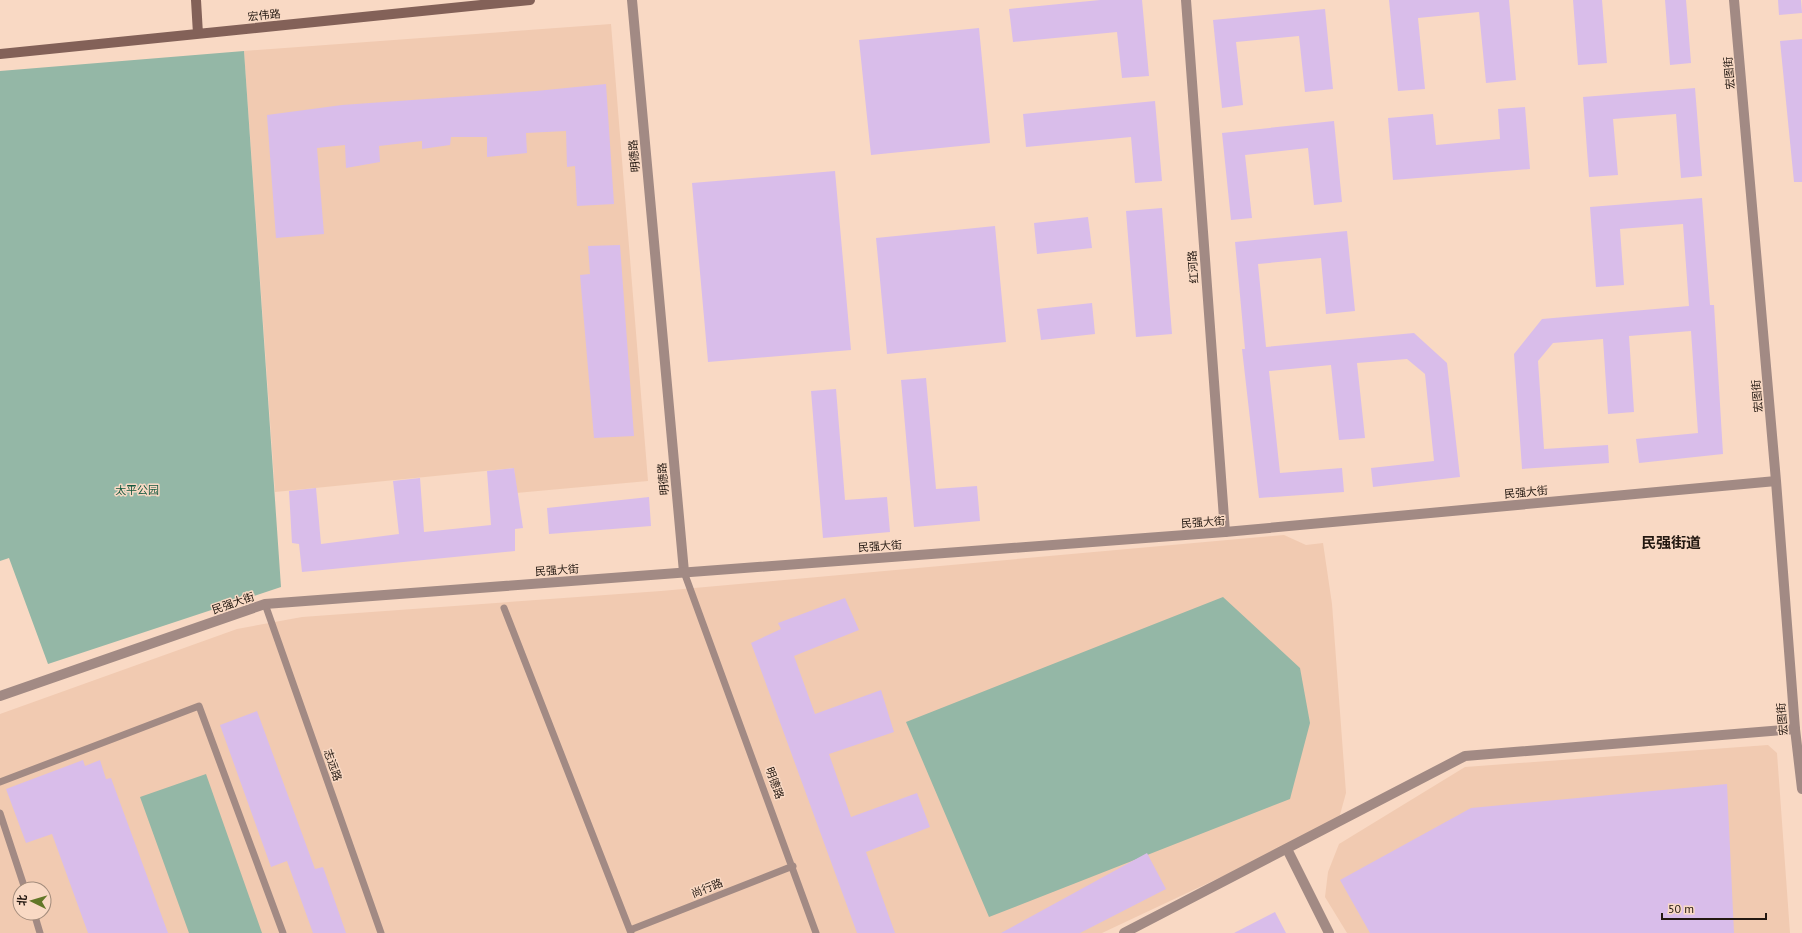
<svg xmlns="http://www.w3.org/2000/svg" width="1802" height="933" viewBox="0 0 1802 933" font-family="'PT Sans','Noto Sans SC',sans-serif">
  <style>
    .built { fill: #f1cab1; fill-rule: evenodd }
    .green { fill: #94b7a6 }
    .building { fill: #d9bdea }
    .lines { fill: none; stroke-linecap: round; stroke-linejoin: round }
    .service { stroke: #a28a84; stroke-width: 7 }
    .minor { stroke: #a28a84; stroke-width: 10 }
    .tertiary { stroke: #a28a84; stroke-width: 10 }
    .secondary { stroke: #836158; stroke-width: 10 }
    .labels { text-anchor: middle; stroke-width: 3; stroke-linejoin: round; paint-order: stroke }
    .street-label { font-size: 11px; fill: #231811; stroke: #f9d9c4 }
    .park-label { font-size: 11px; fill: #14583f; stroke: #f9d9c4 }
    .district-label { font-size: 15px; font-weight: bold; fill: #231811; stroke: #f9d9c4 }
  </style>
  <rect width="100%" height="100%" fill="#f9d9c4"/>
  <path class="built" d="M 611,24 L 648,481 L 516,493 L 514,468 L 275,492 L 244,51 Z
    M 1284,535 L 1306,545 L 1323,543 L 1332,604 L 1346,793 L 1338,822 L 1102,933 L 0,933 L 0,714 L 237,629 L 302,617 L 661,591 ZM 20,889 L 44,889 L 44,913 L 20,913 Z
    M 1768,745 L 1777,753 L 1790,933 L 1347,933 L 1325,897 L 1328,872 L 1339,844 L 1465,767 Z"/>
  <path class="green" d="M 244,51 L 281,587 L 48,664 L 9,558 L 0,561 L 0,71 Z
    M 1223,597 L 1300,668 L 1310,723 L 1290,799 L 989,917 L 906,722 Z
    M 206,774 L 262,933 L 189,933 L 140,797 Z"/>
  <path class="building" d="M 1100,0 L 1142,0 L 1149,76 L 1122,78 L 1117,32 L 1013,42 L 1009,9 Z
    M 1389,0 L 1509,0 L 1516,80 L 1486,83 L 1479,12 L 1418,18 L 1425,89 L 1398,91 Z
    M 1573,0 L 1602,0 L 1607,63 L 1578,65 Z
    M 1665,0 L 1686,0 L 1691,63 L 1670,65 Z
    M 1778,0 L 1801,0 L 1802,13 L 1779,15 Z
    M 1325,9 L 1333,89 L 1305,92 L 1299,36 L 1236,42 L 1243,105 L 1222,108 L 1213,20 Z
    M 979,28 L 990,143 L 871,155 L 859,40 Z
    M 1802,39 L 1802,182 L 1794,182 L 1780,41 Z
    M 606,84 L 614,204 L 577,206 L 575,166 L 567,167 L 566,131 L 526,133 L 527,153 L 487,157 L 487,137 L 451,137 L 450,145 L 422,149 L 422,141 L 379,146 L 380,162 L 346,168 L 345,145 L 317,148 L 324,234 L 276,238 L 267,115 L 342,105 L 536,91 Z
    M 1695,88 L 1702,176 L 1681,178 L 1676,114 L 1613,119 L 1618,175 L 1589,177 L 1583,97 Z
    M 1155,101 L 1162,181 L 1135,183 L 1131,137 L 1026,147 L 1023,114 Z
    M 1525,107 L 1530,169 L 1393,180 L 1388,118 L 1433,114 L 1436,145 L 1500,139 L 1498,109 Z
    M 1334,121 L 1342,202 L 1314,205 L 1308,148 L 1245,155 L 1252,218 L 1231,220 L 1222,133 Z
    M 835,171 L 851,350 L 708,362 L 692,183 Z
    M 1702,198 L 1710,305 L 1714,305 L 1723,454 L 1639,463 L 1636,439 L 1698,433 L 1691,331 L 1629,336 L 1634,412 L 1608,414 L 1603,339 L 1553,343 L 1538,361 L 1544,449 L 1608,445 L 1609,463 L 1522,469 L 1514,354 L 1542,319 L 1689,306 L 1683,224 L 1620,229 L 1624,285 L 1596,287 L 1590,207 Z
    M 1162,208 L 1172,334 L 1136,337 L 1126,211 Z
    M 1088,217 L 1092,248 L 1037,254 L 1034,223 Z
    M 995,226 L 1006,342 L 887,354 L 876,238 Z
    M 1347,231 L 1355,311 L 1326,314 L 1321,258 L 1258,264 L 1266,347 L 1414,333 L 1447,363 L 1460,477 L 1373,487 L 1371,468 L 1434,461 L 1425,374 L 1407,359 L 1357,363 L 1365,438 L 1339,440 L 1331,365 L 1269,371 L 1280,473 L 1342,468 L 1344,492 L 1259,498 L 1242,349 L 1245,349 L 1235,242 Z
    M 620,245 L 634,436 L 594,438 L 580,275 L 590,274 L 588,246 Z
    M 1092,303 L 1095,334 L 1041,340 L 1037,309 Z
    M 926,378 L 936,489 L 977,486 L 980,521 L 914,527 L 901,380 Z
    M 836,389 L 845,500 L 887,497 L 890,532 L 823,538 L 811,391 Z
    M 514,468 L 523,528 L 515,529 L 515,551 L 302,572 L 299,544 L 292,543 L 289,491 L 316,488 L 321,544 L 399,534 L 393,481 L 420,478 L 424,532 L 491,525 L 487,471 Z
    M 649,497 L 651,526 L 549,534 L 547,508 Z
    M 845,598 L 859,630 L 794,656 L 815,714 L 881,690 L 894,732 L 829,754 L 851,817 L 917,793 L 930,827 L 866,852 L 895,933 L 857,933 L 751,643 L 781,629 L 778,623 Z
    M 257,711 L 315,869 L 323,867 L 346,933 L 313,933 L 287,861 L 271,867 L 220,725 Z
    M 83,760 L 85,766 L 100,760 L 106,779 L 111,778 L 168,933 L 88,933 L 52,834 L 26,843 L 6,789 Z
    M 1727,784 L 1734,933 L 1370,933 L 1340,880 L 1471,808 Z
    M 1147,853 L 1166,889 L 1080,933 L 1001,933 Z
    M 1275,912 L 1286,933 L 1234,933 Z"/>
  <g class="lines">
    <path class="service" d="M 684,572 L 816,933
      M 265,604 L 381,933
      M 504,608 L 631,933
      M 0,782 L 199,706 L 283,933
      M 0,813 L 25,889
      M 34,913 L 40,933
      M 630,930 L 793,866"/>
    <path class="minor" d="M 632,0 L 684,572
      M 1186,0 L 1225,532
      M 1287,849 L 1329,933
      M 1124,933 L 1465,756 L 1795,729"/>
    <path class="tertiary" d="M 1734,0 L 1776,481 L 1795,729 L 1802,789
      M 0,696 L 265,604 L 1225,532 L 1776,481"/>
    <path class="secondary" d="M 196,0 L 198,34
      M 0,54 L 530,0"/>
  </g>
  <g class="labels">
    <g class="street-label">
      <text transform="translate(264 15) rotate(-6)" y="4">宏伟路</text>
      <text transform="translate(1729 73) rotate(-95)" y="4">宏图街</text>
      <text transform="translate(634 156) rotate(-95)" y="4">明德路</text>
      <text transform="translate(1193 267) rotate(-94)" y="4">红河路</text>
      <text transform="translate(1757 396) rotate(-95)" y="4">宏图街</text>
      <text transform="translate(663 479) rotate(-95)" y="4">明德路</text>
      <text transform="translate(1526 492) rotate(-5)" y="4">民强大街</text>
      <text transform="translate(1203 522) rotate(-4)" y="4">民强大街</text>
      <text transform="translate(880 546) rotate(-4)" y="4">民强大街</text>
      <text transform="translate(557 570) rotate(-4)" y="4">民强大街</text>
      <text transform="translate(233 603) rotate(-19)" y="4">民强大街</text>
      <text transform="translate(1782 719) rotate(-95)" y="4">宏图街</text>
      <text transform="translate(333 765) rotate(71)" y="4">志远路</text>
      <text transform="translate(775 783) rotate(70)" y="4">明德路</text>
      <text transform="translate(707 888) rotate(-22)" y="4">尚行路</text>
    </g>
    <g class="park-label">
      <text x="137" y="494">太平公园</text>
    </g>
    <g class="district-label">
      <text x="1671" y="548">民强街道</text>
    </g>
  </g>
  <g transform="translate(32 901) rotate(275)"><circle r="19" fill="#f9d9c4" stroke="#a38c7c"/>
  <path d="M0-3L7 15L0 10L-7 15Z" fill="#627727"/>
  <text y="-6" font-size="11" font-weight="bold" text-anchor="middle" fill="#231811">北</text>
  </g>
  <path d="M1662 913v6h104v-6" fill="none" stroke="#231811" stroke-width="2"/>
  <text x="1668" y="913" font-size="12" fill="#231811" stroke="#f9d9c4" stroke-width="3" paint-order="stroke">50 m</text>
</svg>
